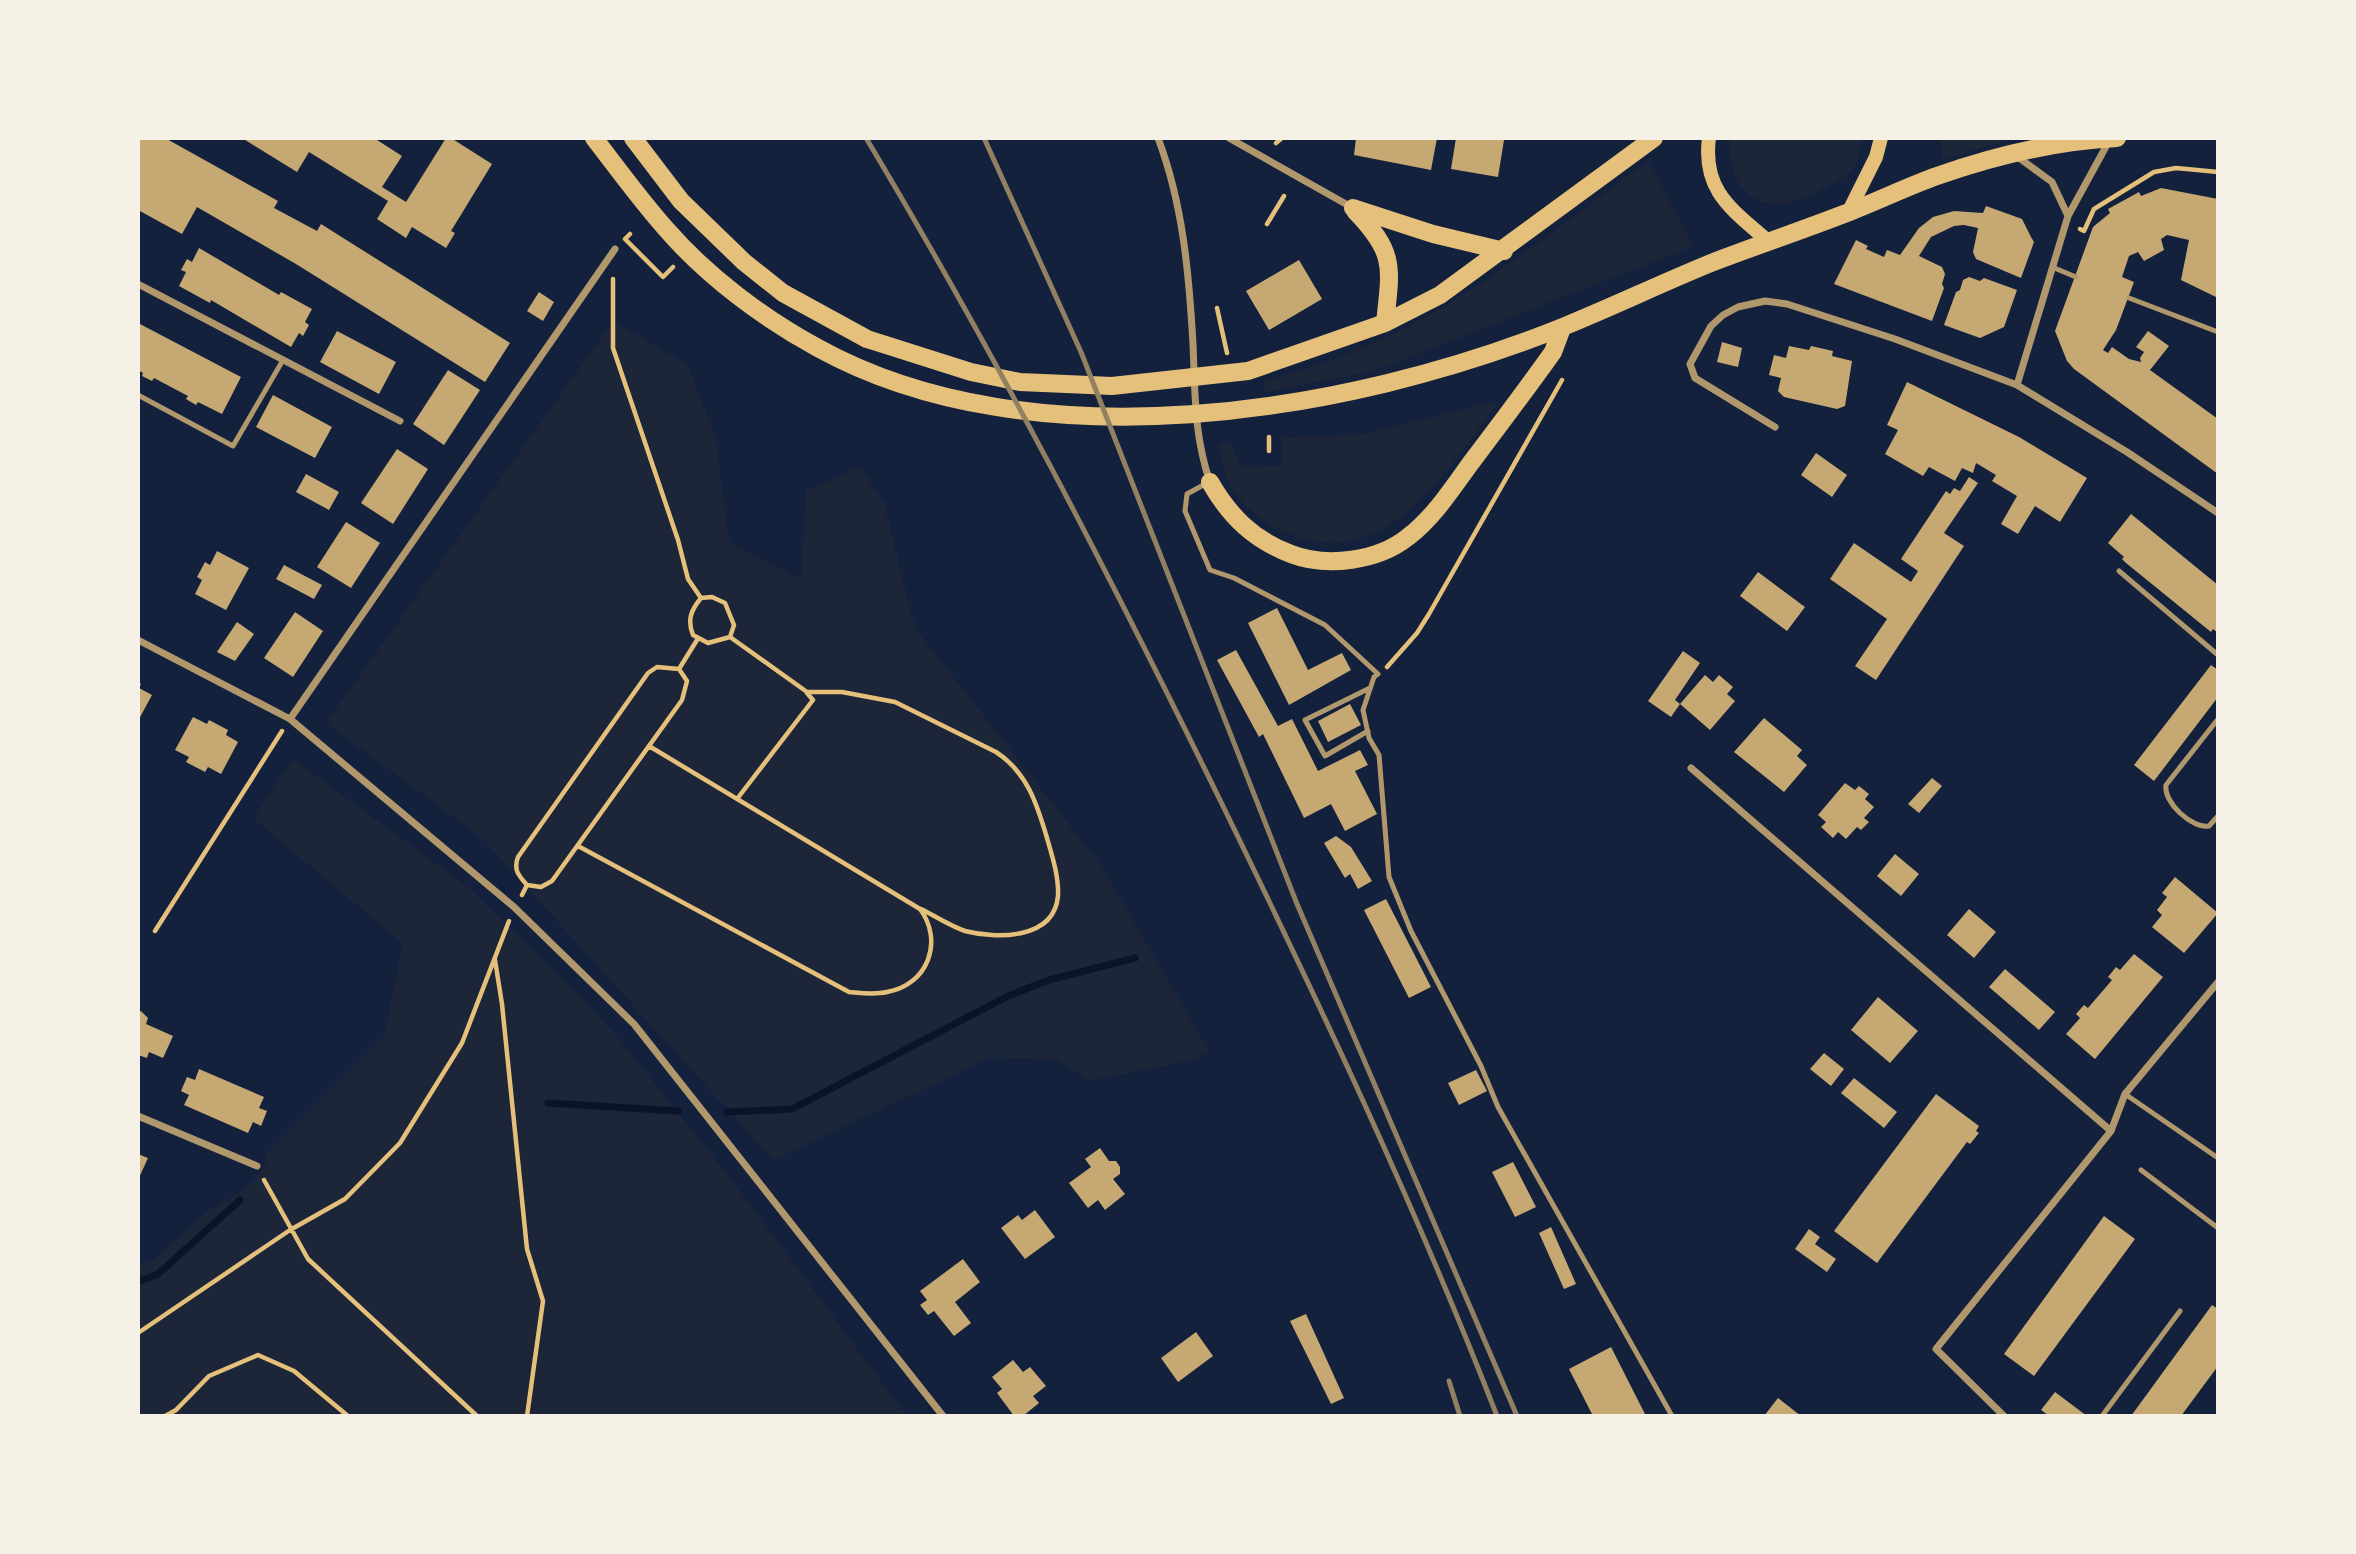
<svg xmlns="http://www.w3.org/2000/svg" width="2356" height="1554" viewBox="0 0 2356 1554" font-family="'Public Sans',sans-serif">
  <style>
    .green { fill: #1d2539 }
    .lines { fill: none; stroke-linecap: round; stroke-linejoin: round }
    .stream { stroke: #0b132b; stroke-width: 7 }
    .building { fill: #c6a872 }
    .path { stroke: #e5c07b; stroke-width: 4.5 }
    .service { stroke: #b1986c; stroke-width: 5 }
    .minor { stroke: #b1986c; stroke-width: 7 }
    .secondary { stroke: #e5c07b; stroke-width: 14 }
    .primary { stroke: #e5c07b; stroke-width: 18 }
    .rail { stroke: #918062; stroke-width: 5 }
  </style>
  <rect width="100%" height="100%" fill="#14213d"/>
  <path class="green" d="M 1731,138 L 1861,138 L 1862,141 C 1860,150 1859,159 1854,167 C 1848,176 1837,181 1828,186 C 1812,195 1790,206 1772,204 C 1739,201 1726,166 1731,138 Z
    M 1939,138 L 2017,138 L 1943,159 Z
    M 1648,161 L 1694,246 L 1400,361 L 1363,373 L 1265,392 L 1264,381 C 1421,343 1521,255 1648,161 Z
    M 613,321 L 688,365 L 716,438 L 729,542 L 801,579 L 806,491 L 860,467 L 884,503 L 915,628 L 1100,864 L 1210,1052 L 1189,1061 L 1089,1081 L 1058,1060 L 992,1057 L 773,1160 L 483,839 L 326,723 Z
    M 1499,401 C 1444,475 1377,588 1270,524 C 1235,503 1223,481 1219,442 L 1230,443 L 1242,468 L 1282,465 L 1282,438 L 1366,434 Z
    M 293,759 L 469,888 L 580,996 L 621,1041 L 731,1179 L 907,1416 L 138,1416 L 138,1265 L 154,1259 L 209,1210 L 250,1186 L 267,1161 L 266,1154 L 384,1036 L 403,943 L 253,818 Z"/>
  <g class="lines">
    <path class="stream" d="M 548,1103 L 678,1111
      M 727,1112 L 792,1109 L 1008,996 L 1049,980 L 1135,958
      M 138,1282 L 158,1274 L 240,1200"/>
  </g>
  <path class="building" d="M 138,138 L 165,138 L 278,201 L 274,208 L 317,231 L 321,224 L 510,343 L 485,382 L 296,264 L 197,207 L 182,234 L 138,210 Z
    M 242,138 L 374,138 L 402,156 L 382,187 L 406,202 L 446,138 L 451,138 L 492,164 L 451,231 L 455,233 L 446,248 L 412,227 L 406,238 L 377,219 L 388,201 L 309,152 L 297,172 Z
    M 1356,138 L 1437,138 L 1431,170 L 1354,155 Z
    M 1456,138 L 1504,140 L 1498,177 L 1451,169 Z
    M 2161,188 L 2218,199 L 2218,298 L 2181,280 L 2189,240 L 2167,235 L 2161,239 L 2164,250 L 2144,261 L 2138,252 L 2129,256 L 2122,277 L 2134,282 L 2116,330 L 2103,350 L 2108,353 L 2112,347 L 2129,359 L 2141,362 L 2140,358 L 2144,352 L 2136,347 L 2148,331 L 2169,346 L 2150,370 L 2218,419 L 2218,474 L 2074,369 L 2067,361 L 2055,331 L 2093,227 L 2110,213 L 2108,209 L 2139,192 L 2141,196 Z
    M 1986,206 L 2022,219 L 2031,237 L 2034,242 L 2021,278 L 1976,259 L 1973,252 L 1978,228 L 1964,225 L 1954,226 L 1931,237 L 1919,256 L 1942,267 L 1945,274 L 1942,284 L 1944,288 L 1932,321 L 1834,284 L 1856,240 L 1868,246 L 1866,249 L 1884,257 L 1887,250 L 1900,255 L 1919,228 L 1933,217 L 1954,211 L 1983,213 Z
    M 199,248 L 279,295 L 281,292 L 312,309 L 305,322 L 309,325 L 303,336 L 299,333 L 291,347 L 211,300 L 210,303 L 179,286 L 186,272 L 181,270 L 187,259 L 192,262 Z
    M 1299,260 L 1322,299 L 1269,330 L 1246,291 Z
    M 1969,277 L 1980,281 L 1984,278 L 2017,290 L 2004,327 L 1980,338 L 1944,325 L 1956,292 L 1960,290 L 1963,280 Z
    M 539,292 L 554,302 L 543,321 L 527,311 Z
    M 138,323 L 241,377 L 222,414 L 198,402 L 196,405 L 186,399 L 188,396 L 154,378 L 152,381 L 142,376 L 143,373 L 138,370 Z
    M 337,331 L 396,362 L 379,394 L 320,362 Z
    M 1722,342 L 1742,348 L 1738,367 L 1717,362 Z
    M 1789,346 L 1809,350 L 1811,346 L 1833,351 L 1832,356 L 1852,361 L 1845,406 L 1837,409 L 1784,397 L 1778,391 L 1781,378 L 1769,375 L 1774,355 L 1786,358 Z
    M 448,370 L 480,390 L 444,445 L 413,424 Z
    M 1907,382 L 2019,437 L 2087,478 L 2060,522 L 2035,506 L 2018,534 L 2001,524 L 2017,496 L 1992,481 L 1996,475 L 1976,463 L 1973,473 L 1962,468 L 1955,481 L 1929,467 L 1923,476 L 1885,454 L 1898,430 L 1887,425 Z
    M 273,395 L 332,427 L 315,458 L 256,427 Z
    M 397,449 L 428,469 L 393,524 L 361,503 Z
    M 1816,453 L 1847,475 L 1832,497 L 1801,475 Z
    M 306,474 L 339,492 L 329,510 L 296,492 Z
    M 1969,477 L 1978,483 L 1944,533 L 1964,546 L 1876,680 L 1855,666 L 1887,619 L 1830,579 L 1854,543 L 1911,582 L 1918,571 L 1901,559 L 1946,491 L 1950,494 L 1954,488 L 1960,491 Z
    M 2131,514 L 2218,585 L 2218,633 L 2213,629 L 2211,632 L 2126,563 L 2122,559 L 2124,557 L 2108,543 Z
    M 346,522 L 380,543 L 351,588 L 317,567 Z
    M 217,551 L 249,568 L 226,610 L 195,594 L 202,580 L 197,577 L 205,562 L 210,565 Z
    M 284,565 L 322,585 L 314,599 L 276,579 Z
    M 1758,572 L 1805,607 L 1787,631 L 1740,596 Z
    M 1277,608 L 1308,670 L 1342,653 L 1351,670 L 1289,705 L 1248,623 Z
    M 295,612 L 323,631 L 293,677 L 264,658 Z
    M 237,622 L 254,634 L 235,661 L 217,652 Z
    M 1236,650 L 1278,726 L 1292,719 L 1318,771 L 1360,750 L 1368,765 L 1355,771 L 1377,814 L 1345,831 L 1331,804 L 1304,818 L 1263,734 L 1259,737 L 1217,660 Z
    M 1683,651 L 1700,663 L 1675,700 L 1680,704 L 1671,717 L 1648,701 Z
    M 2211,665 L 2218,670 L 2218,697 L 2154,781 L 2134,765 Z
    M 1705,675 L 1713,682 L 1719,675 L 1733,687 L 1727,694 L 1735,701 L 1710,730 L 1680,704 Z
    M 138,682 L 141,684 L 139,688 L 152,695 L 138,721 Z
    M 1350,704 L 1361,725 L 1328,742 L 1318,721 Z
    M 193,717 L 207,724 L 209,720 L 228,730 L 226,735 L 238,742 L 221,774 L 208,767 L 205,772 L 186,762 L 189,757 L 175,750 Z
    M 1764,718 L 1802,750 L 1797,756 L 1807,765 L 1784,792 L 1734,752 Z
    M 1932,778 L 1942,786 L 1919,813 L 1908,804 Z
    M 1845,783 L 1855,790 L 1859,786 L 1869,794 L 1865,799 L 1874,807 L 1864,818 L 1869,822 L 1861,830 L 1857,827 L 1846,839 L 1838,832 L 1833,838 L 1821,827 L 1826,822 L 1818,815 Z
    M 1336,836 L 1351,847 L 1372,881 L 1358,889 L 1350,874 L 1345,878 L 1324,843 Z
    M 1895,854 L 1919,874 L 1901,896 L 1877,876 Z
    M 2175,877 L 2218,913 L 2184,953 L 2152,927 L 2162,915 L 2157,910 L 2167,897 L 2162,893 Z
    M 1386,899 L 1431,987 L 1409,998 L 1364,910 Z
    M 1969,909 L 1996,932 L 1974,958 L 1947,935 Z
    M 2134,954 L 2163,977 L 2095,1059 L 2066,1034 L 2080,1018 L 2076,1014 L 2084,1005 L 2088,1008 L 2112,980 L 2108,977 L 2116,967 L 2120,970 Z
    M 2005,969 L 2055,1012 L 2039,1030 L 1989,987 Z
    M 1878,997 L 1918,1031 L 1890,1063 L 1851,1030 Z
    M 141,1011 L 148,1018 L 146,1024 L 173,1036 L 163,1058 L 149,1052 L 147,1058 L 138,1055 L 138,1013 Z
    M 1824,1053 L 1844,1069 L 1831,1086 L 1810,1069 Z
    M 199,1069 L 264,1097 L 259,1108 L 267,1111 L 261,1126 L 253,1122 L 248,1133 L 184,1105 L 189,1095 L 181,1091 L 187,1077 L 195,1080 Z
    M 1476,1070 L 1487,1091 L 1459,1105 L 1448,1083 Z
    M 1854,1078 L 1897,1112 L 1884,1128 L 1841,1093 Z
    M 1936,1094 L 1979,1126 L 1976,1131 L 1979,1133 L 1970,1144 L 1967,1142 L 1877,1263 L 1834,1231 Z
    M 1100,1148 L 1109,1161 L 1116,1161 L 1120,1167 L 1120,1174 L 1113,1179 L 1125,1194 L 1105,1210 L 1098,1200 L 1088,1208 L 1069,1183 L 1091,1167 L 1085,1159 Z
    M 138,1154 L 148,1158 L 138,1180 Z
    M 1513,1162 L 1536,1207 L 1515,1217 L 1492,1172 Z
    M 1035,1210 L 1055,1237 L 1025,1259 L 1001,1228 L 1018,1215 L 1022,1220 Z
    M 2104,1216 L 2135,1239 L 2034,1376 L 2004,1354 Z
    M 1551,1227 L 1576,1284 L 1564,1289 L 1539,1233 Z
    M 1809,1229 L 1820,1237 L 1815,1244 L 1836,1259 L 1827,1272 L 1795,1249 Z
    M 963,1259 L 980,1282 L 955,1302 L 971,1323 L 954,1336 L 934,1311 L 928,1315 L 920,1305 L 927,1300 L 920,1291 Z
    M 2212,1305 L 2218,1309 L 2218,1366 L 2181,1416 L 2131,1416 Z
    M 1306,1314 L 1344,1398 L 1331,1404 L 1290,1321 Z
    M 1196,1332 L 1213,1356 L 1178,1382 L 1161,1358 Z
    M 1611,1347 L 1646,1416 L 1593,1416 L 1569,1369 Z
    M 1013,1360 L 1023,1372 L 1030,1367 L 1046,1386 L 1033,1396 L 1039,1403 L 1023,1416 L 1014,1416 L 997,1393 L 1002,1389 L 992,1377 Z
    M 2055,1392 L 2087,1416 L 2049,1416 L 2041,1410 Z
    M 1778,1398 L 1801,1416 L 1764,1416 Z"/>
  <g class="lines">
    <path class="path" d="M 1276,143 L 1282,138
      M 1267,224 L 1284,196
      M 2080,229 L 2084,231 L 2094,209 L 2154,172 L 2176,168 L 2218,172
      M 630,234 L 625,239 L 663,277 L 673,267
      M 613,279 L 613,348 L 678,540 L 688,579 L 701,598
      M 1217,308 L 1227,353
      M 1269,437 L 1269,451
      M 730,637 L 708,643 L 693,635 C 687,620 691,610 701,598 L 712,597 L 725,603 L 734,625 L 730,637 L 807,692 L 842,692 L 895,702 L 996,752 C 1027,772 1037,804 1047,838 C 1052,855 1059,877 1058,896 C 1054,940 996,939 965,931 C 950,926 935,916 921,909
      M 1387,667 L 1417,633 L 1429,614 L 1562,380
      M 679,669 L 697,640
      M 737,799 L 813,700 L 807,693
      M 578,846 L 849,992 C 861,993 874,995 887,992 C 928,985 944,941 920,909 L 649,746
      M 522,895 L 527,885 L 541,887 L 552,881 L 682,700 L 687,681 L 679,669 L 657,667 L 648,673 L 518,857 C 513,870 519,876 527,885
      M 155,931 L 282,731
      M 495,960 L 502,1004 L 527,1249 L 543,1301 L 527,1416
      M 264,1180 L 308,1259 L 477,1416
      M 138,1333 L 290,1230 L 345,1199 L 400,1143 L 462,1043 L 509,921
      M 165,1416 L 176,1410 L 209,1376 L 258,1355 L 294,1371 L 348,1416"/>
    <path class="service" d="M 2052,267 L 2076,277
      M 2129,298 L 2218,332
      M 138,395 L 233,446 L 283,360
      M 1207,483 L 1187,494 L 1185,511 L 1210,570 L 1234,578 L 1325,625 L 1378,674 L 1374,677 L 1363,710 L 1369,738 L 1379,755 L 1389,877 L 1411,931 L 1481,1066 L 1498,1107 L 1672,1416
      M 2119,571 L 2218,655
      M 2218,719 L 2166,785 C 2163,802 2192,829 2209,826 L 2218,816
      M 1368,731 L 1325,756 L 1305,720 L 1370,688
      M 2125,1094 L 2218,1158
      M 2141,1170 L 2218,1228
      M 2102,1416 L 2180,1311"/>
    <path class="minor" d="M 1158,138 C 1183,204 1189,274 1193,344 C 1195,391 1194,437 1210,482
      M 1229,138 L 1353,208
      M 2015,155 L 2052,182 L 2068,216
      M 138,284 L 400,421
      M 2017,385 L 2068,216 L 2109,141
      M 1775,427 L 1695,378 L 1690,364 L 1711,326 L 1723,315 L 1738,307 L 1765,301 L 1787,304 L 1895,339 L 2017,385 L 2127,452 L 2218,513
      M 138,640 L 290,719 L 514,907 L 634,1024 L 943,1416
      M 290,719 L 615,249
      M 1691,768 L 2111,1131
      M 138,1116 L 257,1166
      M 2004,1416 L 1936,1349 L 2111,1131 L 2125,1094 L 2218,982"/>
    <path class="secondary" d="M 1709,138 C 1702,192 1733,210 1769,242
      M 1848,213 L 1876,157 L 1881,138"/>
    <path class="primary" d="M 594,138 C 618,169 641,201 667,230 C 708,277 763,318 818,348 C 1032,466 1348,414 1565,326 C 1614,306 1662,283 1711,263 C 1755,246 1800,231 1844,214 C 1876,202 1906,187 1937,176 C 1994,156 2057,141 2117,138
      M 633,138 L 681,201 L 744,262 L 783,293 L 867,339 L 971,372 L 1020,382 L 1112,386 L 1248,371 L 1385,323 L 1440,295 L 1654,138
      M 1353,208 L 1433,234 L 1504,251
      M 1355,211 C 1396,253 1391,267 1385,323
      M 1210,482 C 1230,517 1254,540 1291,554 C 1327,568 1378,561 1408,537 C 1433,518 1452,489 1470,464 C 1498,427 1526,390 1553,352 L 1562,328"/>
    <path class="rail" d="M 866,138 C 995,353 1110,576 1221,802 C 1319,1003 1416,1207 1497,1416
      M 984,138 L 1081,352 L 1297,904 L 1517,1416
      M 1449,1381 L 1460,1416"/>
  </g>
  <rect width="2356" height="1554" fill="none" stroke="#f6f1e7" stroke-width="280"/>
</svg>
